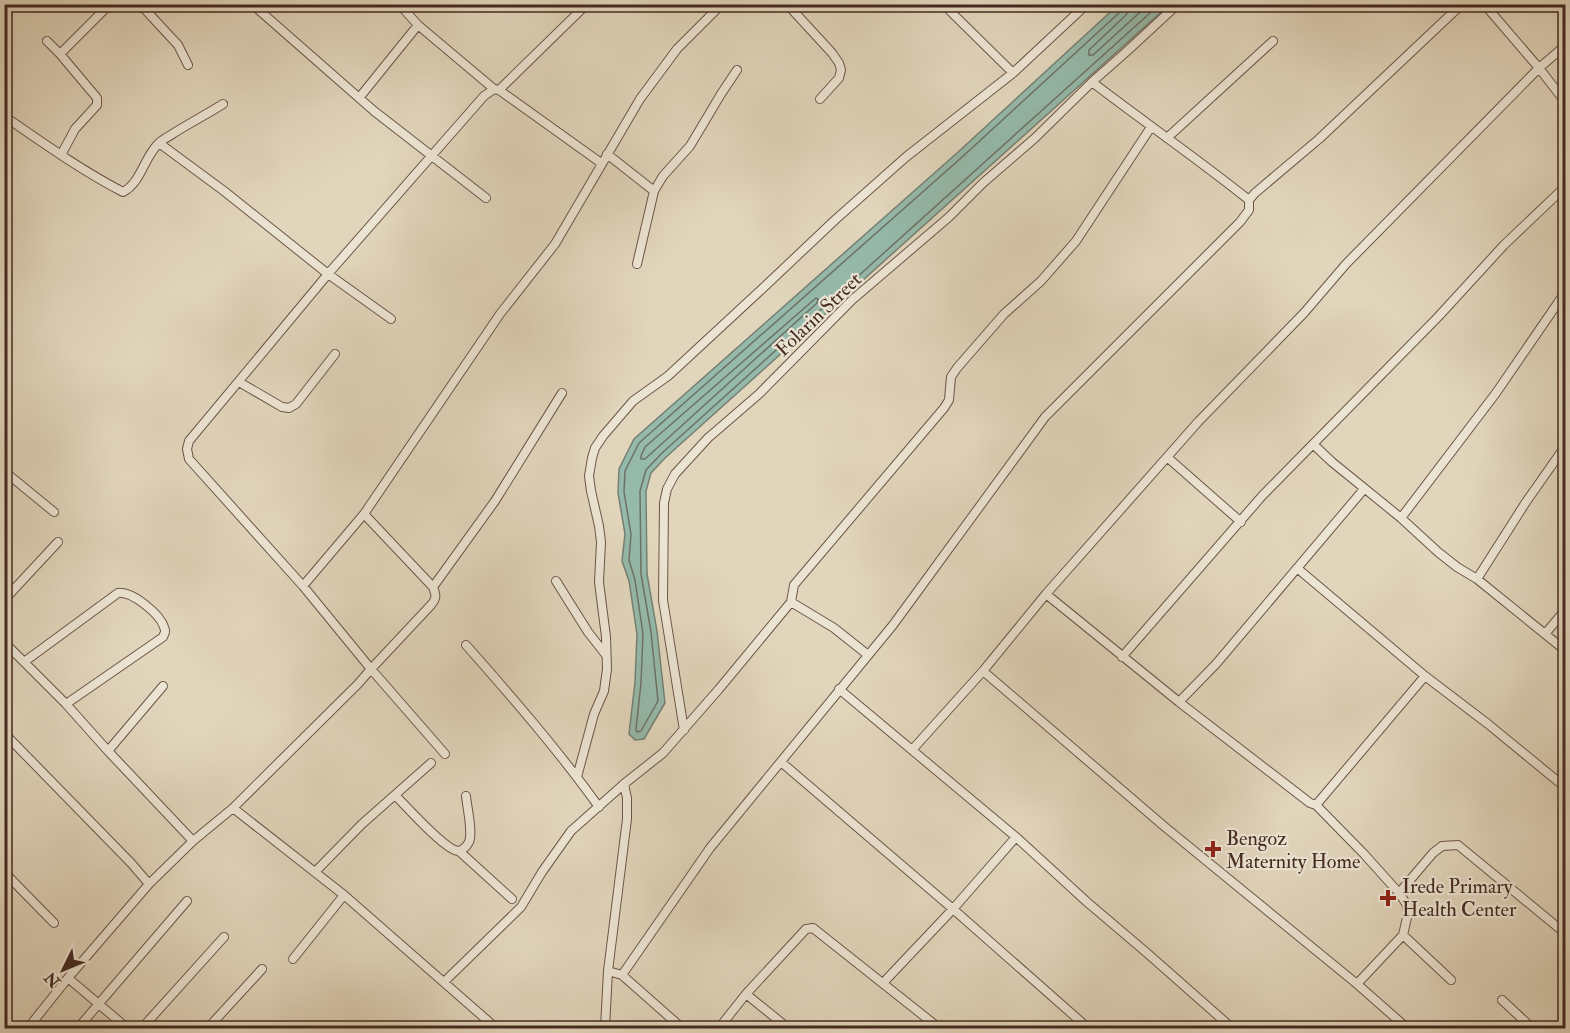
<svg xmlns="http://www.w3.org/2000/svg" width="1570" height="1033" viewBox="0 0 1570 1033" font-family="'IM FELL Double Pica',serif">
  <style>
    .water { fill: #95b9aa; stroke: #758073; stroke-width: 1.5 }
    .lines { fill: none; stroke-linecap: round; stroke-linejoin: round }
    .shore { stroke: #6c7266; stroke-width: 1.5 }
    .minor-casing { stroke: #6b5548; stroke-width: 10 }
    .minor { stroke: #ece4d3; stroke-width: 8 }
    .poi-dot { fill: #8f2418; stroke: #ece4d3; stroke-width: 2 }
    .labels { text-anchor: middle; stroke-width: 4.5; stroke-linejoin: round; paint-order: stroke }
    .street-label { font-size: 20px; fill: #442a21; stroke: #ece4d3 }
    .poi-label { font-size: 20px; fill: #442a21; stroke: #ece4d3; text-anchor: start }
  </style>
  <rect width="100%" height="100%" fill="#e1d5bb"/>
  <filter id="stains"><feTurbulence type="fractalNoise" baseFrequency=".00333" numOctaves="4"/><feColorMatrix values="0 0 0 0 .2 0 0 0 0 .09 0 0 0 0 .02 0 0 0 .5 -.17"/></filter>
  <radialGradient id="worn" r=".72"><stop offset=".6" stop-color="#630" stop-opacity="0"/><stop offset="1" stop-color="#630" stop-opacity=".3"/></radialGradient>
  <path class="water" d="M 1119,4 L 1169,5 L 665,458 L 651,473 L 646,491 L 647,574 L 657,631 L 665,703 L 644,739 L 635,740 L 629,734 L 635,682 L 637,634 L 629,581 L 622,561 L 625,534 L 618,493 L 619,469 L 634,439 L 957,153 Z"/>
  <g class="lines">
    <path class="shore" d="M 1122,4 L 1120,12 L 961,158 L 639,443 L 625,471 L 624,492 L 631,534 L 629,560 L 635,580 L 643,634 L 641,683 L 636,729 L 637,732 L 641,731 L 658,701 L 651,632 L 641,574 L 640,491 L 646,470 L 662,453 L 1160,4
      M 1130,4 L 1129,10 L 1126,15 L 1089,50 L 1089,55 L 1093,55 L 1149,4
      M 816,298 L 818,299 L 817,303 L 645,459 L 641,459 L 641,456 L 645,447 Z"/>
    <defs>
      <path id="minor" d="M 140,4 L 178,45 L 188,65
        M 252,4 L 374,111 L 486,198
        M 399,4 L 418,25 L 494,89
        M 787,4 L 832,53 L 839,63 L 841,70 L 839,78 L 820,99
        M 943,4 L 1013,73
        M 1484,4 L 1539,68 L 1566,103
        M 47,41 L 60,54 L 97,98 L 97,105 L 75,129 L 61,155
        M 60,54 L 110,4
        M 1092,82 C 1144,122 1198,159 1249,200
        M 499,90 L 601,163
        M 359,98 L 418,25
        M 4,116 C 43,143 81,170 123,192 C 141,183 144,157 159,143 C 163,139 170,136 174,133 C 190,123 207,114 223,104
        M 1167,138 L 1273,41
        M 159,143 L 224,191 L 328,274 L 391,319
        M 607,154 L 654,191 L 637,264
        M 654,191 L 663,176 L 690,146 L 721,94 L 737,70
        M 239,382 L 282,407 L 289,408 L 296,404 L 335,354
        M 1314,445 L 1332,462 L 1401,518 L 1438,552 L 1457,567 L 1477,579 L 1566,651
        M 1167,457 L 1241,522
        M 4,471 L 54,512
        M 364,514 L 433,587 C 436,595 437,598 431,605 L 371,669 L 445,754
        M 1401,518 L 1496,393 L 1566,291
        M 1297,568 L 1425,676 L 1488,724 L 1566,788
        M 1477,579 L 1526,502 L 1566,445
        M 556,581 L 588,632 L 606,655
        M 303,586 L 364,514 L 500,314 L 555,244 L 640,99 L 677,49 L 722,4
        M 433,587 L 495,501 L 562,393
        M 1046,594 L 1179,702 L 1310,803 L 1316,805 L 1364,854 L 1399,893 L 1407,905 L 1408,913 L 1403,935 L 1357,984
        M 4,600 L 58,542
        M 791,602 L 834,628 L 868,655
        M 1545,634 L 1566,609
        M 4,642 L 66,704 L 108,751 L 193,841
        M 466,645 C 512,697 558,750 599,807
        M 1122,657 L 1262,496 L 1438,317 L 1504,245 L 1566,186
        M 24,662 L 118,593 C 132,591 160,614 164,627 C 166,632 165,632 163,637 L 66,704
        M 983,671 L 1165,827 L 1357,984 L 1407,1028
        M 839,689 L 1016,837 L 1087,902 L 1147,953 L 1232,1028
        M 1179,702 L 1216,664 L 1364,489
        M 684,730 L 663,600 L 664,503 L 667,489 L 675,474 L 708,438 L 759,394 L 852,300 L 949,217 L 983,183 L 1035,138 L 1092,82 L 1126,52 L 1178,4
        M 4,733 L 131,863 L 149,884
        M 912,750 L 983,671 L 1046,594 L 1198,422 L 1304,313 L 1346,264 L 1539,68 L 1566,45
        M 108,751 L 163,686
        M 781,762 L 953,909 L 1088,1028
        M 577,777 L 594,714 L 604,691 L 607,669 L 606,637 L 599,582 L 601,542 L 599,526 L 591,491 L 589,476 L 592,458 L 595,448 L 603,436 L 633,401 L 668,376 L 762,289 L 836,219 L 906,157 L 1013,73 L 1087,4
        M 395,795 C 406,806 445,850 458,851 C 462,851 467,846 469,842 C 473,832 467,807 466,796
        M 1316,805 L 1425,676
        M 233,808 L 344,895 L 496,1028
        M 459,851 L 512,899
        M 4,872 L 54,923
        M 315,872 L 362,824 L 431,763
        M 1399,893 L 1433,853 L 1442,846 L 1458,845 L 1566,934
        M 1403,935 L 1451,980
        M 293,959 L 344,895
        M 608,971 L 622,975 L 682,1028
        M 622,975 L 710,848 L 893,625 L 1045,417 L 1240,222 L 1249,210 L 1249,200 L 1255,193 L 1319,139 L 1462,4
        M 68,978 L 127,1028
        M 444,982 L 521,907 L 542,872 L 571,831 L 624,784 L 663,753 L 719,689 L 791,602 L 794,585 L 944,408 L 949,400 L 951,377 L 957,368 L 1004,314 L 1041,281 L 1076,241 L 1151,127
        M 883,983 L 953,909 L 1016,837
        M 746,994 L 788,1028
        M 1502,1000 L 1532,1028
        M 28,1028 L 68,978 L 149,884 L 193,841 L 233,808 L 358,684 L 371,669 L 303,586 L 189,459 L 187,449 L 189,441 L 328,274 L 484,96 L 494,89 L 499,90 L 587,4
        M 78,1028 L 187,901
        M 142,1028 L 224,937
        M 208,1028 L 262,969
        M 605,1028 L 608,971 L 627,819 L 627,798 L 624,784
        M 719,1028 L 746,994 L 806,929 L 813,928 L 939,1028"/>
    </defs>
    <use href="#minor" class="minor-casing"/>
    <use href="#minor" class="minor"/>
  </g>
  <g class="poi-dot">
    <path d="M1210 840h6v6h6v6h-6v6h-6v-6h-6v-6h6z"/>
    <path d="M1385 889h6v6h6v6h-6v6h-6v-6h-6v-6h6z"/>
  </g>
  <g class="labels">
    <g class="street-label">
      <text transform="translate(818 314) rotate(-44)" y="7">Folarin Street</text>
    </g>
    <g class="poi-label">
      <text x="1226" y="845">Bengoz<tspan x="1226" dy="23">Maternity Home</tspan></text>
      <text x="1402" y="893">Irede Primary<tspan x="1402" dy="23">Health Center</tspan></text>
    </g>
  </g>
  <rect width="1570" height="1033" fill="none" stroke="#e1d5bb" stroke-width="24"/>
  <rect x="6" y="6" width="1558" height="1021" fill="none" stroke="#442a21" stroke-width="3"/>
  <rect x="12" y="12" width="1546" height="1009" fill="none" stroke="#442a21" stroke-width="1.5"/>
  <g transform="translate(63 970) rotate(227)" stroke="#ece4d3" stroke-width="4.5" paint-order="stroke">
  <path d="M0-4.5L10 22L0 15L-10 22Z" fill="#442a21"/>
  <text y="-9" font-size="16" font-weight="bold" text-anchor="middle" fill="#442a21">N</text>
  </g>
  <rect width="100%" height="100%" filter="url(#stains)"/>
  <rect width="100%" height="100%" fill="url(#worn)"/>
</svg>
